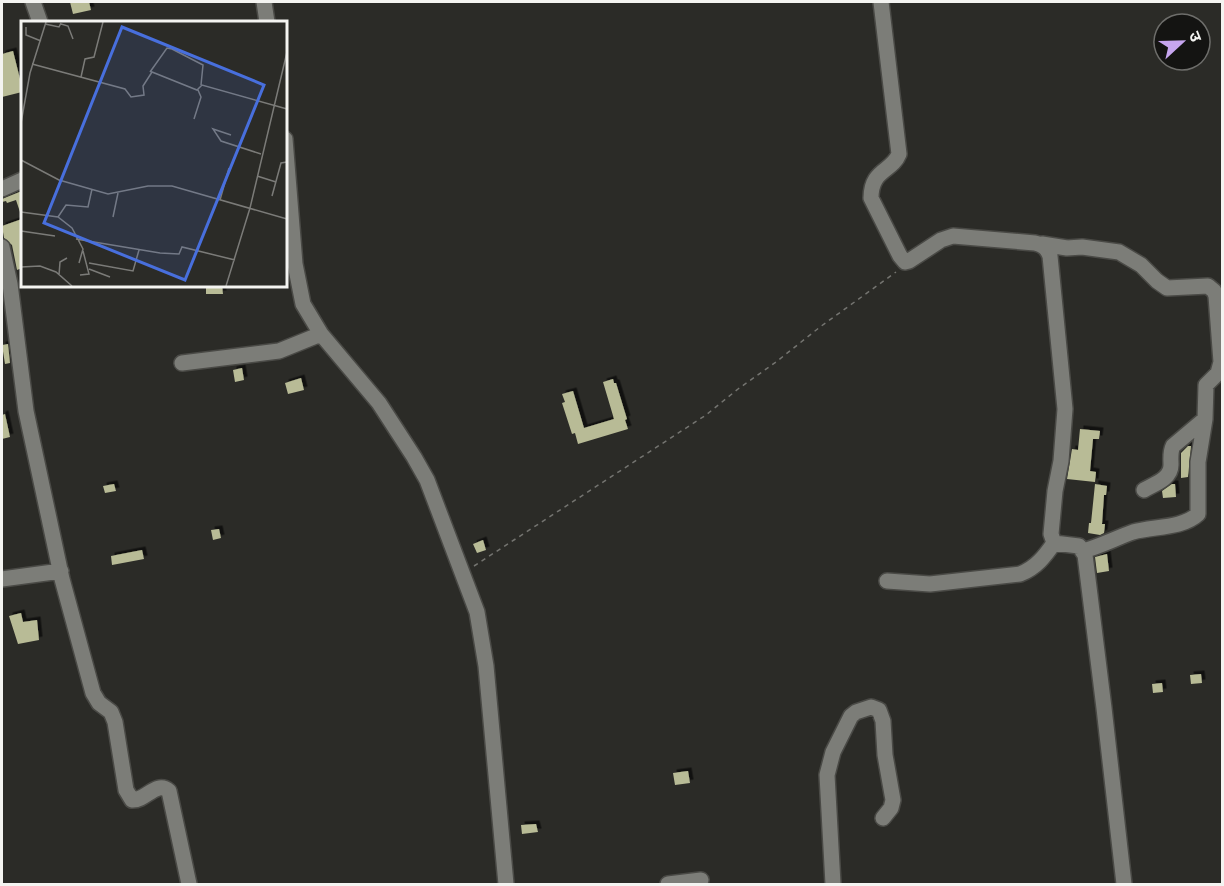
<svg xmlns="http://www.w3.org/2000/svg" width="1224" height="886" viewBox="0 0 1224 886" font-family="Mulish,'Noto Sans Devanagari',sans-serif">
  <style>
    .building { fill: #b8bb96; filter: url(#shadow) }
    .lines { fill: none; stroke-linecap: round; stroke-linejoin: round }
    .minor-casing { stroke: #4a4a46; stroke-width: 18 }
    .path { stroke: #747470; stroke-width: 1.5; stroke-dasharray: 4.5 4.5; stroke-linecap: butt }
    .minor { stroke: #7c7d78; stroke-width: 15 }
    .inset-road { fill: none; stroke: #7b7b78; stroke-width: 1.5 }
    .view { fill: #486fdd; fill-opacity: 0.15; stroke: #486fdd; stroke-width: 3 }
    .inset-edge { fill: none; stroke: #f4f4f1; stroke-width: 3 }
  </style>
  <defs>
    <filter id="shadow"><feDropShadow dx="3.5" dy="-3.5" stdDeviation="0" flood-color="#0009"/></filter>
  </defs>
  <rect width="100%" height="100%" fill="#2b2b27"/>
  <path class="building" d="M 70,2 L 89,2 L 91,10 L 73,14 Z
    M 13,51 L 21,83 L 22,83 L 22,92 L 2,97 L 2,54 Z
    M 22,191 L 22,215 L 21,215 L 16,200 L 7,203 L 6,201 L 2,202 L 2,199 Z
    M 22,219 L 22,268 L 17,270 L 12,245 L 4,238 L 2,226 Z
    M 206,285 L 222,285 L 223,294 L 206,294 Z
    M 8,344 L 10,363 L 5,364 L 2,345 Z
    M 242,368 L 244,380 L 235,382 L 233,370 Z
    M 301,378 L 304,390 L 288,394 L 285,383 Z
    M 613,379 L 614,383 L 616,383 L 627,419 L 625,420 L 628,429 L 578,444 L 575,433 L 572,434 L 562,403 L 565,402 L 562,394 L 573,391 L 584,428 L 614,419 L 603,382 Z
    M 5,414 L 10,437 L 2,439 L 2,415 Z
    M 1080,429 L 1100,431 L 1099,439 L 1093,439 L 1090,471 L 1096,472 L 1095,482 L 1067,479 L 1072,449 L 1078,450 Z
    M 1188,446 L 1191,446 L 1188,477 L 1181,478 L 1181,453 Z
    M 114,484 L 116,491 L 105,493 L 103,486 Z
    M 1095,484 L 1107,486 L 1106,495 L 1104,495 L 1102,524 L 1105,524 L 1104,533 L 1100,535 L 1088,533 L 1089,523 L 1091,523 Z
    M 1172,484 L 1175,484 L 1176,497 L 1163,498 L 1162,491 Z
    M 219,529 L 221,538 L 213,540 L 211,530 Z
    M 483,540 L 486,550 L 477,553 L 473,544 Z
    M 142,550 L 144,559 L 112,565 L 111,556 Z
    M 1107,554 L 1109,571 L 1097,573 L 1095,557 Z
    M 21,613 L 23,622 L 37,620 L 39,640 L 18,644 L 9,616 Z
    M 1201,674 L 1202,683 L 1191,684 L 1190,675 Z
    M 1162,683 L 1163,692 L 1153,693 L 1152,684 Z
    M 688,771 L 690,783 L 675,785 L 673,773 Z
    M 536,824 L 538,832 L 522,834 L 521,825 Z"/>
  <g class="lines">
    <defs>
      <path id="minor" d="M 33,2 L 40,22
        M 264,2 L 267,22
        M 881,2 L 899,154 C 892,172 871,169 871,198 L 900,256 L 905,262 L 909,261 L 941,240 L 953,236 L 1035,243 C 1043,245 1047,248 1050,256 L 1065,409 L 1061,461 L 1055,491 L 1051,534 L 1054,543 L 1079,546 L 1085,555 L 1104,708 L 1124,884
        M 285,139 L 295,264 L 303,304 L 321,334 L 379,403 L 414,457 L 427,480 L 477,612 L 486,666 L 506,884
        M 2,189 L 22,180
        M 1042,244 L 1067,248 L 1082,247 L 1119,252 L 1141,265 L 1157,281 L 1167,288 L 1208,286 L 1214,291 L 1216,296 L 1221,362 L 1218,373 L 1206,385 L 1205,419 L 1198,462 L 1198,514 C 1182,529 1153,526 1133,532 C 1116,538 1101,546 1083,551
        M 2,247 L 10,284 L 26,411 L 62,579 L 93,693 L 99,703 L 111,712 L 115,722 L 126,790 L 132,800 C 146,801 156,780 169,791 L 189,884
        M 182,363 L 279,351 L 321,334
        M 1144,490 C 1154,484 1171,479 1171,465 C 1171,458 1170,452 1173,446 L 1205,419
        M 2,579 L 61,571
        M 887,581 L 930,584 L 1020,574 C 1036,568 1045,556 1054,543
        M 668,884 L 701,880
        M 833,884 L 827,775 L 833,752 L 851,716 L 856,712 L 871,707 L 879,710 L 883,721 L 885,755 L 893,800 L 891,808 L 883,818"/>
    </defs>
    <use href="#minor" class="minor-casing"/>
    <path class="path" d="M 474,566 L 706,415 L 738,389 L 776,362 L 820,327 L 896,272"/>
    <use href="#minor" class="minor"/>
  </g>
  <g transform="translate(21 21)">
    <rect width="266" height="266" fill="#2b2b27"/>
    <path class="inset-road" d="M 24,3 L 38,6 L 40,2M 40,3 L 47,5 L 52,18M 5,6 L 5,14 L 20,20M 11,43 L 104,68 L 110,76 L 123,74 L 122,65 L 131,51 L 176,69 L 181,64 L 266,88M 129,51 L 146,27 L 151,28 L 182,44 L 180,64M 60,56 L 64,38 L 73,36 L 82,1M 173,98 L 180,76 L 177,69M 0,102 L 9,52 L 25,1M 210,114 L 192,108 L 200,120 L 240,133M 0,139 L 38,159 L 87,173 L 127,165 L 151,165 L 266,198M 236,155 L 255,161M 251,175 L 260,142 L 266,141M 199,179 L 208,147M 0,191 L 37,196 L 51,207 L 62,228 L 58,242M 37,196 L 45,184 L 67,186 L 71,168M 92,196 L 97,172M 0,210 L 34,215M 55,218 L 139,232 L 158,233 L 161,226 L 214,239M 68,242 L 112,250 L 118,229M 0,246 L 19,245 L 35,251 L 51,265M 68,248 L 89,256M 38,254 L 39,241 L 46,237M 59,254 L 68,253 L 62,230M 205,265 L 229,187 L 266,31"/>
    <path class="view" d="M 101,6 L 243,64 L 164,259 L 23,202 Z"/>
    <rect width="266" height="266" class="inset-edge"/>
  </g>
  <rect width="1224" height="886" fill="none" stroke="#f4f4f1" stroke-width="6"/>
  <g transform="translate(1182 42) rotate(68)"><circle r="28" fill="#141412" stroke="#6e6e6b" stroke-width="1.5"/>
  <path d="M0-4.5L10 22L0 15L-10 22Z" fill="#c7a6ef"/>
  <text y="-9" font-size="16" font-weight="bold" text-anchor="middle" fill="#f4f4f1">उ</text>
  </g>
</svg>
